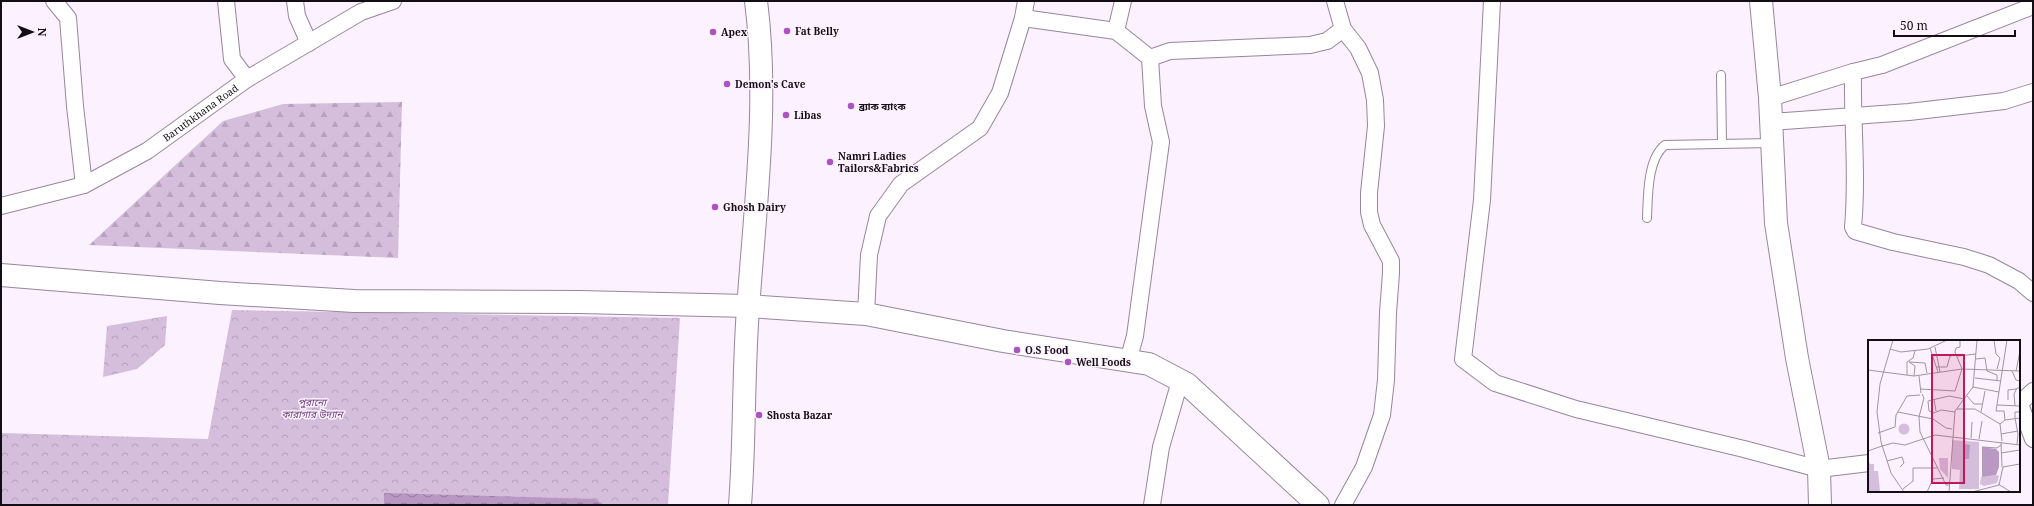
<svg xmlns="http://www.w3.org/2000/svg" width="2034" height="506" viewBox="0 0 2034 506" font-family="'Noto Serif','Noto Sans Bengali',serif">
  <style>
    .forest { fill: url(#forest-firs) }
    .park { fill: url(#park-crowns) }
    .water { fill: url(#water-waves) }
    .lines { fill: none; stroke-linecap: round; stroke-linejoin: round }
    .service-casing { stroke: #97869c; stroke-width: 10 }
    .minor-casing { stroke: #97869c; stroke-width: 18 }
    .secondary-casing { stroke: #97869c; stroke-width: 24 }
    .primary-casing { stroke: #97869c; stroke-width: 24 }
    .service { stroke: #fff; stroke-width: 8 }
    .minor { stroke: #fff; stroke-width: 16 }
    .secondary { stroke: #fff; stroke-width: 22 }
    .primary { stroke: #fff; stroke-width: 22 }
    .poi-dot { fill: #aa54c2; stroke: #fcf1ff; stroke-width: 1.5 }
    .labels { text-anchor: middle; stroke-width: 3; stroke-linejoin: round; paint-order: stroke }
    .poi-label { font-size: 10px; font-weight: bold; fill: #130d15; stroke: #fcf1ff; text-anchor: start }
    .street-label { font-size: 10px; fill: #130d15; stroke: #fcf1ff }
    .park-label { font-size: 10px; font-style: italic; fill: #70447c; stroke: #fcf1ff }
    .inset-road { fill: none; stroke: #9f96a1; stroke-width: 1 }
    .view { fill: #c2185b; fill-opacity: 0.15; stroke: #c2185b; stroke-width: 2 }
    .inset-edge { fill: none; stroke: #130d15; stroke-width: 2 }
  </style>
  <defs>
    <pattern id="forest-firs" width="22" height="20" patternUnits="userSpaceOnUse"><rect width="22" height="20" fill="#d5bedc"/><path d="M5 1l3.5 6h-7zM16 11l3.5 6h-7z" fill="#b6a2bc"/></pattern>
    <pattern id="park-crowns" width="20" height="18" patternUnits="userSpaceOnUse"><rect width="20" height="18" fill="#d5bedc"/><path d="M2 6a3 3 0 1 1 6 0M12 15a3 3 0 1 1 6 0" fill="none" stroke="#b6a2bc"/></pattern>
    <pattern id="water-waves" width="16" height="10" patternUnits="userSpaceOnUse"><rect width="16" height="10" fill="#b998c3"/><path d="M0 5q4-4 8 0t8 0" fill="none" stroke="#957a9d"/></pattern>
  </defs>
  <rect width="100%" height="100%" fill="#fcf1ff"/>
  <path class="forest" d="M 402,102 L 398,258 L 89,245 L 223,121 L 283,104 Z"/>
  <path class="park" d="M 232,310 L 680,318 L 668,505 L 1,505 L 1,433 L 208,439 Z
    M 167,316 L 165,345 L 137,369 L 103,377 L 107,326 Z"/>
  <path class="water" d="M 384,493 L 595,499 L 604,505 L 384,505 Z"/>
  <g class="lines">
    <defs>
      <path id="service" d="M 1721,75 L 1722,143
        M 1647,218 C 1648,197 1647,159 1665,145 L 1771,143"/>
      <g id="minor">
        <path d="M 54,1 L 68,18 L 75,106 L 84,185"/>
        <path d="M 226,1 L 232,59 L 247,79"/>
        <path d="M 295,1 L 297,16 L 309,43"/>
        <path d="M 1335,1 L 1343,29 L 1358,48 L 1370,73 L 1375,100 L 1376,126 L 1369,193 L 1369,212 L 1372,225 L 1391,261 L 1391,273 L 1388,313 L 1386,380 L 1382,415 L 1364,467 L 1343,505"/>
        <path d="M 1492,1 L 1482,200 L 1463,359 L 1495,383 L 1576,409 L 1744,449 L 1819,469 L 1869,463"/>
        <path d="M 1023,18 L 1116,31 L 1150,58 L 1153,106 L 1161,142 L 1135,336 L 1128,361"/>
        <path d="M 1116,31 L 1123,1"/>
        <path d="M 1150,58 L 1170,51 L 1310,45 L 1327,41 L 1343,29"/>
        <path d="M 1853,72 C 1852,124 1858,175 1853,227 L 1855,231 L 1893,242 L 1964,257 L 1989,265 L 2019,281 L 2033,293"/>
        <path d="M 1770,98 L 1853,72 L 1882,65 L 2033,6"/>
        <path d="M 1771,122 L 1909,112 L 2004,101 L 2033,92"/>
        <path id="s1" d="M 1,206 L 84,185 L 147,151 L 247,79 L 361,12 L 393,1"/>
        <path d="M 866,314 L 869,255 L 878,216 L 901,184 L 980,128 L 1000,93 L 1023,18 L 1026,1"/>
        <path d="M 2019,404 L 2033,391"/>
        <path d="M 2020,404 L 2033,439"/>
        <path d="M 1152,505 L 1161,447 L 1180,381"/>
      </g>
      <path id="secondary" d="M 1,275 L 220,293 L 354,301 L 580,302 L 748,306 L 866,314 L 1003,341 L 1149,364 L 1187,384 L 1318,505
        M 740,505 C 745,440 743,374 748,309 C 755,208 769,101 756,1"/>
      <path id="primary" d="M 1761,1 L 1770,98 L 1776,223 L 1797,358 L 1819,469 L 1820,505"/>
    </defs>
    <use href="#service" class="service-casing"/>
    <use href="#minor" class="minor-casing"/>
    <use href="#secondary" class="secondary-casing"/>
    <use href="#primary" class="primary-casing"/>
    <use href="#service" class="service"/>
    <use href="#minor" class="minor"/>
    <use href="#secondary" class="secondary"/>
    <use href="#primary" class="primary"/>
  </g>
  <g class="poi-dot">
    <circle cx="787" cy="31" r="4"/>
    <circle cx="713" cy="32" r="4"/>
    <circle cx="727" cy="84" r="4"/>
    <circle cx="851" cy="106" r="4"/>
    <circle cx="786" cy="115" r="4"/>
    <circle cx="830" cy="162" r="4"/>
    <circle cx="715" cy="207" r="4"/>
    <circle cx="1017" cy="350" r="4"/>
    <circle cx="1068" cy="362" r="4"/>
    <circle cx="759" cy="415" r="4"/>
  </g>
  <g class="labels">
    <g class="poi-label">
      <text x="795" y="35">Fat Belly</text>
      <text x="721" y="36">Apex</text>
      <text x="735" y="88">Demon's Cave</text>
      <text x="859" y="110">ব্র্যাক ব্যাংক</text>
      <text x="794" y="119">Libas</text>
      <text x="838" y="160">Namri Ladies<tspan x="838" dy="12">Tailors&amp;Fabrics</tspan></text>
      <text x="723" y="211">Ghosh Dairy</text>
      <text x="1025" y="354">O.S Food</text>
      <text x="1076" y="366">Well Foods</text>
      <text x="767" y="419">Shosta Bazar</text>
    </g>
    <g class="street-label">
      <text dy="4" stroke="none"><textPath href="#s1" startOffset="223">Baruthkhana Road</textPath></text>
    </g>
    <g class="park-label">
      <text x="312" y="406">পুরানো<tspan x="312" dy="12">কারাগার উদ্যান</tspan></text>
    </g>
  </g>
  <g transform="translate(1868 340)">
    <rect width="152" height="152" fill="#fcf1ff"/>
    <path d="M 71,118 L 80,118 L 80,138 L 72,129 Z" fill="#d5bedc"/>
    <path d="M30.5 89a5.5 5.5 0 1 1 11 0a5.5 5.5 0 1 1-11 0ZM 84,100 L 111,102 L 111,149 L 91,149 L 92,130 L 84,129 ZM 0,120 L 2,124 L 6,124 L 6,131 L 10,131 L 12,151 L 0,151 ZM 129,135 L 131,136 L 129,143 L 116,146 L 112,144 L 113,137 Z" fill="#d5bedc"/>
    <path d="M 96,104 L 102,105 L 101,119 L 95,119 ZM 114,107 L 128,109 L 131,112 L 131,127 L 128,135 L 114,137 Z" fill="#b998c3"/>
    <path class="inset-road" d="M 25,0 L 12,44 L 9,72 L 13,102 L 23,133 L 36,152M 126,0 L 128,14 L 132,18 L 129,29M 67,7 L 72,32M 62,8 L 70,32M 22,9 L 33,12 L 60,9 L 79,0M 90,16 L 108,14M 108,19 L 117,18 L 119,31 L 129,35 L 129,41M 41,22 L 57,23 L 59,33M 41,22 L 47,26 L 46,36M 69,27 L 79,27 L 82,16 L 88,15M 0,30 L 46,36 L 94,29 L 152,31M 144,31 L 148,40 L 152,41M 148,31 L 152,11M 39,35 L 39,22 L 45,18 L 47,11M 51,36 L 53,53M 107,38 L 133,41M 105,47 L 131,52M 52,49 L 87,51 L 94,29 L 87,12 L 88,8 L 92,7 L 92,0M 54,54 L 56,58 L 51,77 L 52,92 L 78,145 L 81,145M 99,56 L 106,64 L 114,64M 66,59 L 68,71M 140,60 L 140,50 L 148,49M 129,65 L 152,66M 147,66 L 146,54 L 149,48 L 152,48M 89,69 L 107,69 L 132,84M 30,72 L 65,79 L 78,88 L 84,89M 113,72 L 117,51M 66,73 L 61,71 L 60,61 L 81,56 L 96,59M 66,73 L 73,70 L 87,72M 147,78 L 150,94 L 149,104M 147,78 L 147,72 L 151,72 L 152,67M 137,80 L 152,78M 10,93 L 27,87 L 28,75 L 39,56 L 52,55M 133,94 L 150,91M 103,98 L 104,82M 111,99 L 114,81M 134,101 L 132,84 L 137,80 L 136,71 L 128,71 L 139,0M 133,102 L 134,127M 14,106 L 25,103 L 37,105 L 67,95 L 152,105M 114,107 L 129,108 L 133,105M 0,111 L 14,106M 133,113 L 152,110M 19,121 L 34,117 L 36,123 L 32,127M 130,144 L 143,152M 131,145 L 135,127 L 152,124M 35,149 L 45,141 L 45,128 L 69,128M 59,152 L 65,139 L 76,138M 81,152 L 87,71 L 105,47 L 109,0M 104,152 L 131,145"/>
    <path class="view" d="M 64,15 L 96,15 L 96,143 L 64,143 Z"/>
    <rect width="152" height="152" class="inset-edge"/>
  </g>
  <rect width="2034" height="506" fill="none" stroke="#130d15" stroke-width="4"/>
  <g transform="translate(32 32) rotate(90)" stroke="#fcf1ff" stroke-width="3" paint-order="stroke">
  <path d="M0-3L7 15L0 10L-7 15Z" fill="#130d15"/>
  <text y="-6" font-size="11" font-weight="bold" text-anchor="middle" fill="#130d15">N</text>
  </g>
  <path d="M1894 30v6h121v-6" fill="none" stroke="#130d15" stroke-width="2"/>
  <text x="1900" y="30" font-size="12" fill="#130d15" stroke="#fcf1ff" stroke-width="3" paint-order="stroke">50 m</text>
</svg>
